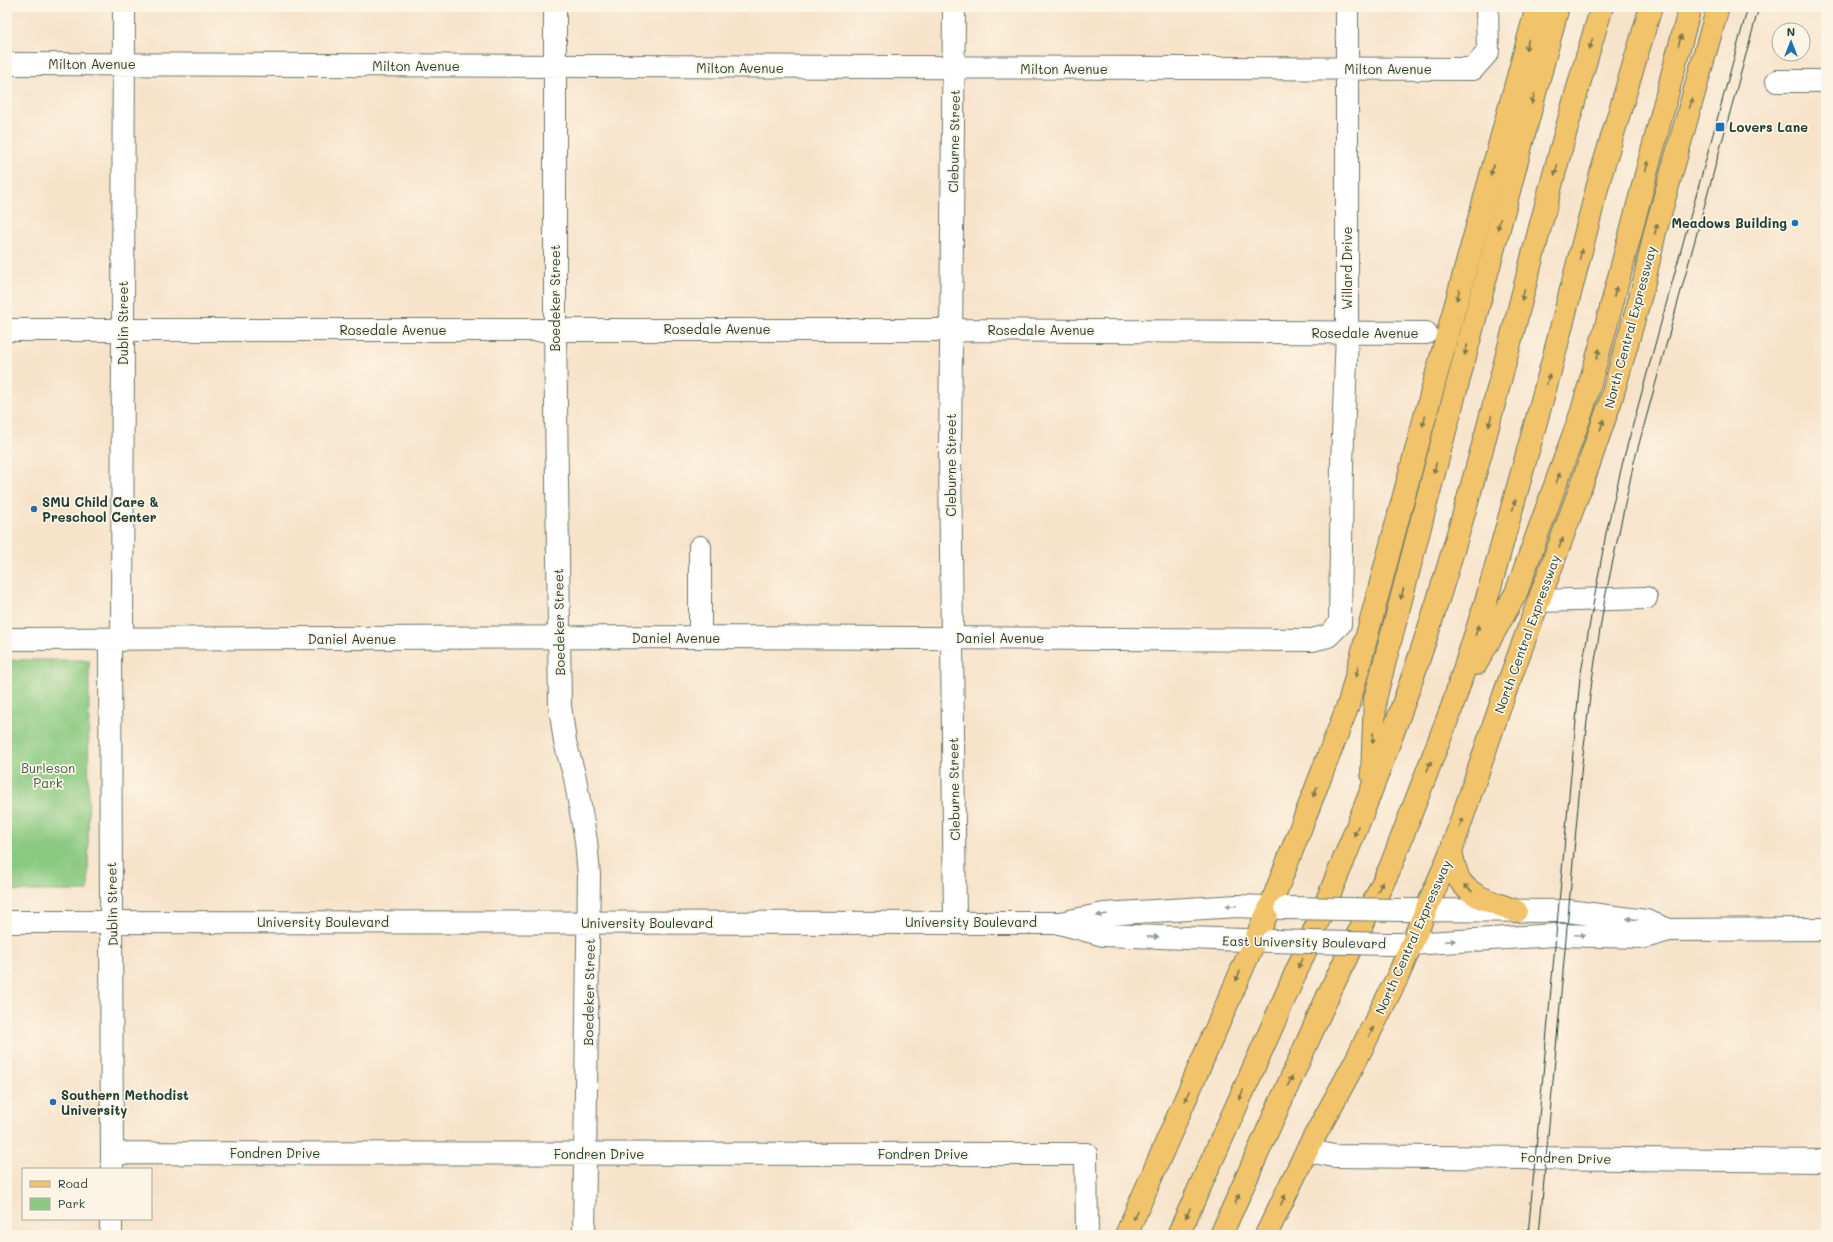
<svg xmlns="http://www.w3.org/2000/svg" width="1833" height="1242" viewBox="0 0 1833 1242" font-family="Mali,sans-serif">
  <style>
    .green { fill: #8ac980; stroke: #54835a }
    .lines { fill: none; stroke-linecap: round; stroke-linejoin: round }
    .minor-casing { stroke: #6b7768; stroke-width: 24 }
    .major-casing { stroke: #6b7768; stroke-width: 24 }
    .highway-casing { stroke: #6b7768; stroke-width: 24 }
    .minor { stroke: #fff; stroke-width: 22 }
    .major { stroke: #f1c36a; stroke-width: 22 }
    .highway { stroke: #f1c36a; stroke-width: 22 }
    .tram { stroke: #1f3d34; stroke-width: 1 }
    .minor-bridge-casing { stroke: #6b7768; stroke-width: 24; stroke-linecap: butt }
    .minor-bridge { stroke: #fff; stroke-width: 22 }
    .oneway { fill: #7d794c }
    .oneway2 { fill: #8f9e9a }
    .poi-dot { fill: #1f6fb2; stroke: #fcf5e5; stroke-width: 1.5 }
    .labels { text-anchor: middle; stroke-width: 3.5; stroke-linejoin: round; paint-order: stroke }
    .street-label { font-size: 13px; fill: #1f3d34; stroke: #fcf5e5 }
    .poi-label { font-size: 13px; font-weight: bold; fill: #1f3d34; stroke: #fcf5e5; text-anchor: start }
    .park-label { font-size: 13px; fill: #3a6047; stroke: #fcf5e5 }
  </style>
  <rect width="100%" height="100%" fill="#fcf5e5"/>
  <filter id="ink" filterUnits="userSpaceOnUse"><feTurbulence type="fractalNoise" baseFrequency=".025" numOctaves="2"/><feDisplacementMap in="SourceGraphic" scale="8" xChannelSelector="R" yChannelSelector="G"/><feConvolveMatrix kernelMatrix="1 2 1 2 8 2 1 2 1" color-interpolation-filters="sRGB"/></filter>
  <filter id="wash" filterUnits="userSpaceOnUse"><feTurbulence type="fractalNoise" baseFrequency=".012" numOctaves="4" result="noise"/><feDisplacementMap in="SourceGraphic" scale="16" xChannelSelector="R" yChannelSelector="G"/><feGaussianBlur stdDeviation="0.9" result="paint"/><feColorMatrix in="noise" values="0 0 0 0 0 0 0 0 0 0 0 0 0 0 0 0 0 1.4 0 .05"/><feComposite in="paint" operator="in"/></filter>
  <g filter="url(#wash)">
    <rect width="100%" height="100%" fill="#f7e3ca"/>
    <path class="green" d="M 7,660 L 89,660 L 88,891 L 7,891 Z"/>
  </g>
  <g filter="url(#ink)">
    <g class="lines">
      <defs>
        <path id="minor" d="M 555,7 L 555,329 L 560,706 L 565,742 L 575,778 L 586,841 L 589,875 L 584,1235
          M 954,7 L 950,455 L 955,922
          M 7,64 L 1473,69 L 1488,52 L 1487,7
          M 1777,81 L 1826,81
          M 7,330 L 951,330 L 1426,333
          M 1539,601 L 1646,598
          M 700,637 L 700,547
          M 7,639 L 700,637 L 1312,640 L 1328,636 L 1340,624 L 1342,464 L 1347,333 L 1347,7
          M 110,640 L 112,1169
          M 122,640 L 124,7
          M 1402,910 L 1568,911 L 1646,921 L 1669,930
          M 7,922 L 1060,923 L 1104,914 L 1238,906 L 1286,908
          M 1063,924 L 1103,935 L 1272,941
          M 1388,944 L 1411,944 L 1555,935 L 1645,937 L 1669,930 L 1826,929
          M 1307,1150 L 1333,1156 L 1826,1161
          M 112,1153 L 1086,1154 L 1087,1235
          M 111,1235 L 111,1219"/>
        <path id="major" d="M 1451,851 C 1453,860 1455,870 1459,879 C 1470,898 1497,903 1516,911
          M 1126,1235 L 1244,965 L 1270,907 L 1349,703 L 1423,424 L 1537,7
          M 1266,1235 L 1307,1150 L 1353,1066 L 1398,976 L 1451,851 L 1504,695 L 1583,481 L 1611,400 L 1642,291 L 1655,232 L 1718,7"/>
        <path id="highway" d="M 1476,664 L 1516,593 L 1582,411 L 1605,330 L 1690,7
          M 1372,774 L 1375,699 L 1445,431 L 1558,7
          M 1178,1235 C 1268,1036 1361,839 1428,631 C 1495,426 1538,213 1602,7
          M 1221,1235 L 1331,989 L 1390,868 L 1452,707 L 1487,598 L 1549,375 L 1600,177 L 1651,7"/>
      </defs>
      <use href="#minor" class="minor-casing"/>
      <use href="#major" class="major-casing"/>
      <use href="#highway" class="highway-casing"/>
      <use href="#minor" class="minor"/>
      <use href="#major" class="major"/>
      <use href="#highway" class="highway"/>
      <path class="tram" d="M 1528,1235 L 1580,678 L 1606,533 L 1624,457 L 1748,7
        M 1539,1235 L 1582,763 L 1592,680 L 1605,598 L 1634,462 L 1759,7"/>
      <defs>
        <path id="minor-bridge" d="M 1286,908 L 1402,910
          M 1272,941 L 1388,944"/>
      </defs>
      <use href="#minor-bridge" class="minor-bridge-casing"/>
      <use href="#minor-bridge" class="minor-bridge"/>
    </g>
    <defs><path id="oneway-solid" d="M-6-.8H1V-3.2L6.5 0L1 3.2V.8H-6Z"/></defs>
    <g class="oneway">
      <use href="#oneway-solid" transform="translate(1680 40) rotate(-74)"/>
      <use href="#oneway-solid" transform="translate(1591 44) rotate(106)"/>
      <use href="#oneway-solid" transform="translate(1527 45) rotate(106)"/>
      <use href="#oneway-solid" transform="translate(1533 99) rotate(105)"/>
      <use href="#oneway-solid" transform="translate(1691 103) rotate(-74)"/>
      <use href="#oneway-solid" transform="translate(1647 166) rotate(-76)"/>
      <use href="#oneway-solid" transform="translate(1492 170) rotate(105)"/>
      <use href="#oneway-solid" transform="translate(1556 170) rotate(105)"/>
      <use href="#oneway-solid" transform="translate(1499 224) rotate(105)"/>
      <use href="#oneway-solid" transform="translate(1656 229) rotate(-75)"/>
      <use href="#oneway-solid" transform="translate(1581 254) rotate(-75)"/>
      <use href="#oneway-solid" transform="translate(1615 292) rotate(-76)"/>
      <use href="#oneway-solid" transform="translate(1458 295) rotate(105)"/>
      <use href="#oneway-solid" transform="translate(1523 295) rotate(105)"/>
      <use href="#oneway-solid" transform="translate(1466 350) rotate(105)"/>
      <use href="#oneway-solid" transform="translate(1598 354) rotate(-74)"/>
      <use href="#oneway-solid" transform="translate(1548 379) rotate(-75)"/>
      <use href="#oneway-solid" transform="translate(1424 421) rotate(105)"/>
      <use href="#oneway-solid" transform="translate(1490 421) rotate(105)"/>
      <use href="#oneway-solid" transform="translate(1602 425) rotate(-71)"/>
      <use href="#oneway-solid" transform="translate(1435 468) rotate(105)"/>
      <use href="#oneway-solid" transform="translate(1558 478) rotate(-70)"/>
      <use href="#oneway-solid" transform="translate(1514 505) rotate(-74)"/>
      <use href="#oneway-solid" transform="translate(1561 543) rotate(-70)"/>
      <use href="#oneway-solid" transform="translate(1402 594) rotate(105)"/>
      <use href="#oneway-solid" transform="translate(1477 630) rotate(-72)"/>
      <use href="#oneway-solid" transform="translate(1357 672) rotate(105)"/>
      <use href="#oneway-solid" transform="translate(1373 738) rotate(93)"/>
      <use href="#oneway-solid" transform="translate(1429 766) rotate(-69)"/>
      <use href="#oneway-solid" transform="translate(1315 792) rotate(111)"/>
      <use href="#oneway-solid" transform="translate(1461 823) rotate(-72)"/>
      <use href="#oneway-solid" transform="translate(1356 831) rotate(112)"/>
      <use href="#oneway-solid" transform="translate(1380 887) rotate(-64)"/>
      <use href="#oneway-solid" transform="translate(1468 888) rotate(-141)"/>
      <use href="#oneway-solid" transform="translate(1300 963) rotate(114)"/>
      <use href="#oneway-solid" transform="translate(1238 976) rotate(113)"/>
      <use href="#oneway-solid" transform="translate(1371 1032) rotate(-64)"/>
      <use href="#oneway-solid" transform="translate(1290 1081) rotate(-66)"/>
      <use href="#oneway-solid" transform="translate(1241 1095) rotate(114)"/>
      <use href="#oneway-solid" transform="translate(1187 1096) rotate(113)"/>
      <use href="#oneway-solid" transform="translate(1237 1199) rotate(-66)"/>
      <use href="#oneway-solid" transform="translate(1283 1200) rotate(-65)"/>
      <use href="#oneway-solid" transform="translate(1188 1213) rotate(114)"/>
      <use href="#oneway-solid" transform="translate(1135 1215) rotate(113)"/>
    </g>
    <g class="oneway2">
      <use href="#oneway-solid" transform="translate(1231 906) rotate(177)"/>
      <use href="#oneway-solid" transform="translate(1102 915) rotate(171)"/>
      <use href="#oneway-solid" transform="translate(1632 919) rotate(-173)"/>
      <use href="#oneway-solid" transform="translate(1580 935) rotate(2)"/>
      <use href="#oneway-solid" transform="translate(1153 937) rotate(2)"/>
      <use href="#oneway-solid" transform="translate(1450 941) rotate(-4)"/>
    </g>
  </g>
  <g class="poi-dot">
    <rect x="1715" y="122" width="10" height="10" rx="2"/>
    <circle cx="1795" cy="223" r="4"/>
    <circle cx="34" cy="509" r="4"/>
    <circle cx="53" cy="1102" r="4"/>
  </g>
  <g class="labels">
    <g class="street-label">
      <text x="92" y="69">Milton Avenue</text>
      <text x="416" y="71">Milton Avenue</text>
      <text x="740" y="73">Milton Avenue</text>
      <text x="1064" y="74">Milton Avenue</text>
      <text x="1388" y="74">Milton Avenue</text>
      <text transform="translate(954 141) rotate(-89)" y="5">Cleburne Street</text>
      <text transform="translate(1347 268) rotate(-90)" y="5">Willard Drive</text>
      <text transform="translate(555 298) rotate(-90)" y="5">Boedeker Street</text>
      <text transform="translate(123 323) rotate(-90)" y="5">Dublin Street</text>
      <text transform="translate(1630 327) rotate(-75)" y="5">North Central Expressway</text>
      <text x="717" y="334">Rosedale Avenue</text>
      <text x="393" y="335">Rosedale Avenue</text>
      <text x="1041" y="335">Rosedale Avenue</text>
      <text x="1365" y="338">Rosedale Avenue</text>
      <text transform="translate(951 465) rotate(-90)" y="5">Cleburne Street</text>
      <text transform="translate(559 622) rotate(-91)" y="5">Boedeker Street</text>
      <text transform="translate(1527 634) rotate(-70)" y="5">North Central Expressway</text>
      <text x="676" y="643">Daniel Avenue</text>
      <text x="1000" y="643">Daniel Avenue</text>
      <text x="352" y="644">Daniel Avenue</text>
      <text transform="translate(954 789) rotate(-91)" y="5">Cleburne Street</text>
      <text transform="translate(112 904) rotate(-91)" y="5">Dublin Street</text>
      <text x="323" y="927">University Boulevard</text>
      <text x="971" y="927">University Boulevard</text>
      <text x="647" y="928">University Boulevard</text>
      <text transform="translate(1413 937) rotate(-66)" y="5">North Central Expressway</text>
      <text transform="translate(1304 942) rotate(1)" y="5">East University Boulevard</text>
      <text transform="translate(589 992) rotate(-89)" y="5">Boedeker Street</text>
      <text x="275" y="1158">Fondren Drive</text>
      <text x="599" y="1159">Fondren Drive</text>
      <text x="923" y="1159">Fondren Drive</text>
      <text transform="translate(1566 1158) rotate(1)" y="5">Fondren Drive</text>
    </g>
    <g class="poi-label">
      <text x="1729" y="132">Lovers Lane</text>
      <text x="1787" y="228" text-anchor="end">Meadows Building</text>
      <text x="42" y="507">SMU Child Care &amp;<tspan x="42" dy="15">Preschool Center</tspan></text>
      <text x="61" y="1100">Southern Methodist<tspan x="61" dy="15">University</tspan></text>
    </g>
    <g class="park-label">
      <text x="48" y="773">Burleson<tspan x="48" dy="15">Park</tspan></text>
    </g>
  </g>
  <rect width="1833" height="1242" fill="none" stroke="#fcf5e5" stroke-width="24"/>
  <rect x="22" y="1168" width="130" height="52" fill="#fcf5e5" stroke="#a4ab9e"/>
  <rect x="30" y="1181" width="20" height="6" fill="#f1c36a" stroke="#a4ab9e"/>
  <text x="58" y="1188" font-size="12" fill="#1f3d34">Road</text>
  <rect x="30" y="1198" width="20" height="12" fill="#8ac980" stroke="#a4ab9e"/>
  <text x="58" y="1208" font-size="12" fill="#1f3d34">Park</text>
  <g transform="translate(1791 42)"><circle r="19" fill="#fcf5e5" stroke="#a4ab9e"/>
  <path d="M0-3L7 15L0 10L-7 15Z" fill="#1f6fb2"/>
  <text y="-6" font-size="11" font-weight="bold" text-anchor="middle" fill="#1f3d34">N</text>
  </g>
</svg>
